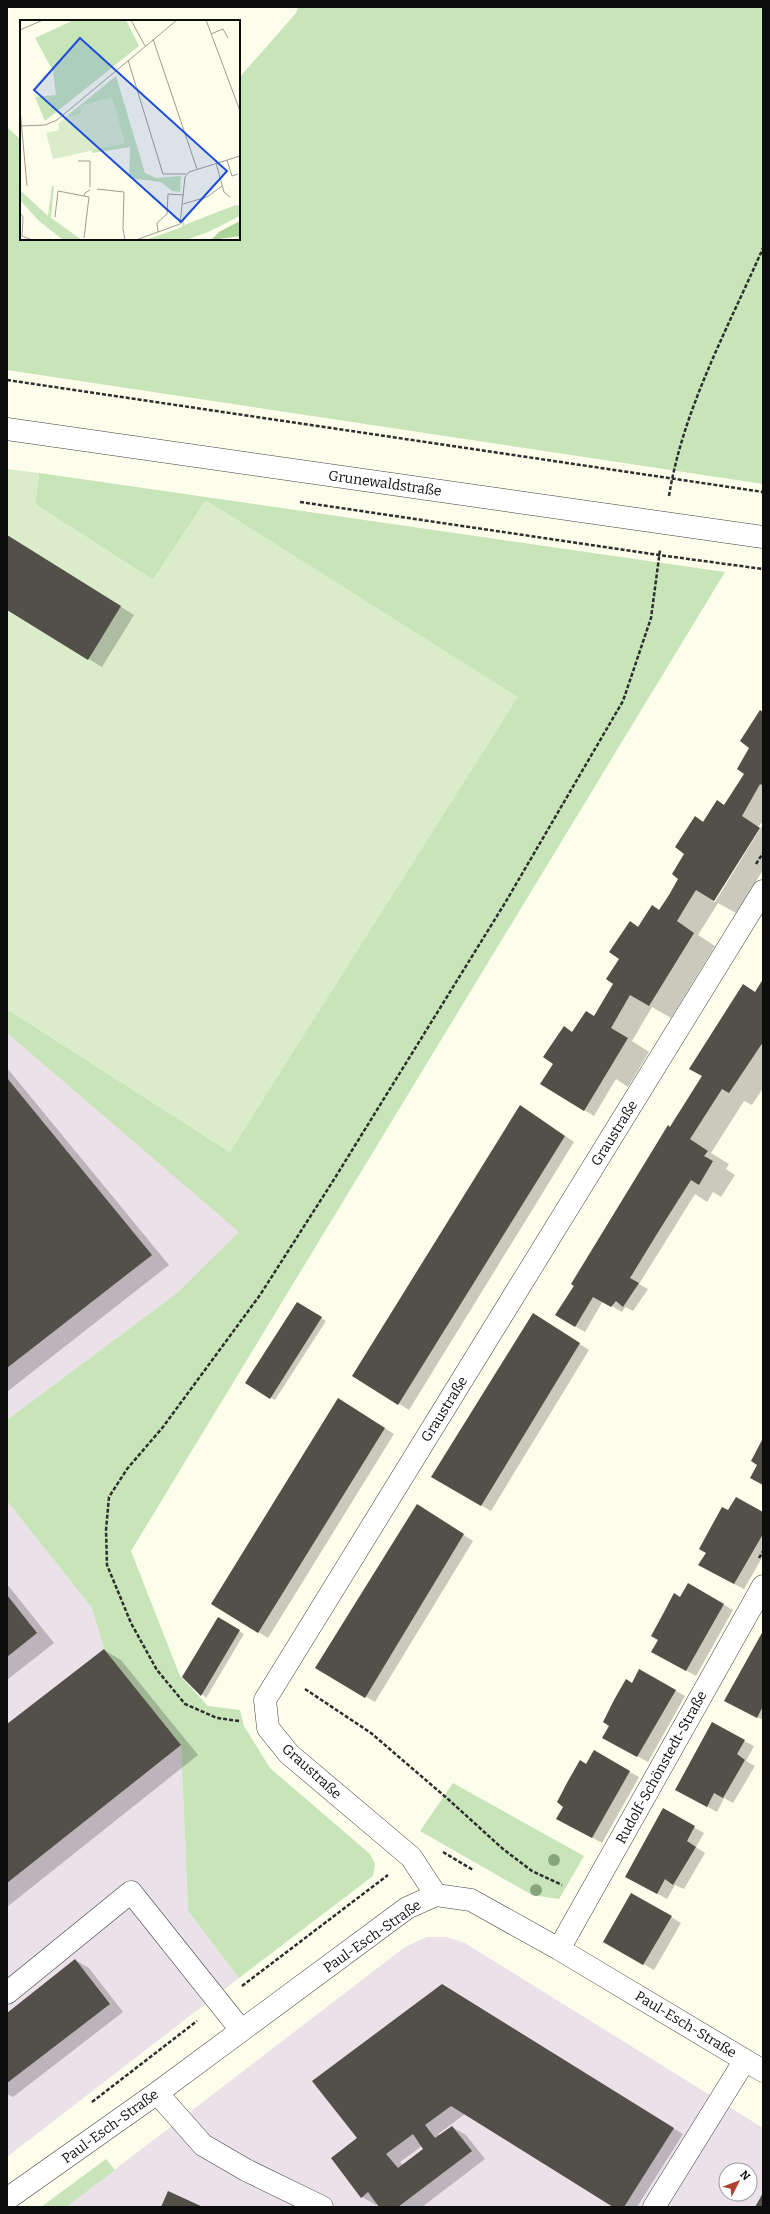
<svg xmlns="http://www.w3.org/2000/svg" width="770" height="2214" viewBox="0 0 770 2214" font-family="Bitter,serif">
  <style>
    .industrial { fill: #eae1e9; fill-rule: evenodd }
    .green { fill: #c8e4b9 }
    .pitch { fill: #daecca }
    .shadow { fill: #0003; fill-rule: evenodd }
    .building { fill: #534f49; fill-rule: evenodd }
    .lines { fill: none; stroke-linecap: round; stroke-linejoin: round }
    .minor-casing { stroke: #3f3f3f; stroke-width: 23 }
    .path { stroke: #2e2e2e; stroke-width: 2.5; stroke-dasharray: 4 2; stroke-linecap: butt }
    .minor { stroke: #fff; stroke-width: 22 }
    .tree { fill: #86a57d }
    .labels { text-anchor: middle; stroke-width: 4; stroke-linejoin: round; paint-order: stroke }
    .street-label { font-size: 14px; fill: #0c0c0c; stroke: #fff }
    .inset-road { fill: none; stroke: #9d9d92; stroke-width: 1 }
    .view { fill: #1d4ed8; fill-opacity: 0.15; stroke: #1d4ed8; stroke-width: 2 }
    .inset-edge { fill: none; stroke: #0c0c0c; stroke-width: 2 }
  </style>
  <rect width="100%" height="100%" fill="#fdfdec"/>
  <path class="industrial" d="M 7,1033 L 240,1232 L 177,1293 L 7,1420 Z
    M 7,1501 L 92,1608 L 104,1649 L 181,1745 L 188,1911 L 239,1978 L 7,2157 Z
    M 427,1937 L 446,1937 L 465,1943 L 763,2128 L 763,2207 L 66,2207 L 405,1947 ZM 726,2170 L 750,2170 L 750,2194 L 726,2194 Z"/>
  <path class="green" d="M 298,7 L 763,7 L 763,484 L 7,370 L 7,127 L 21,140 L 21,239 L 239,239 L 239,78 L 296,13 Z
    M 39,473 L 725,572 L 131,1551 L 180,1676 L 208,1706 L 240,1710 L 244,1726 L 270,1768 L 370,1854 L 375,1864 L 373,1876 L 239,1978 L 188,1911 L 181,1745 L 104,1649 L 92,1608 L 7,1501 L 7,1420 L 177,1293 L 239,1232 L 7,1033 L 7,1009 L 230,1152 L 206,500 L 153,580 L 35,504 Z
    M 453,1783 L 584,1856 L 559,1899 L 532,1895 L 420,1831 Z
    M 106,2159 L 115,2170 L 66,2207 L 41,2207 Z"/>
  <path class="pitch" d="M 7,469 L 39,473 L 35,504 L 153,580 L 206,500 L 518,697 L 230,1152 L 7,1009 Z"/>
  <path class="shadow" d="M 7,535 L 134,615 L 102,667 L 7,609 Z
    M 763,713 L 763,824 L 761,823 L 713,902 L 715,902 L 763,824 L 763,870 L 736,913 L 718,903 L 698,935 L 715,946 L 671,1018 L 652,1007 L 632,1041 L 649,1052 L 628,1087 L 616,1079 L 594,1116 L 584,1110 L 573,1032 L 594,1017 L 614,984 L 630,922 L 639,927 L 660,911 L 680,879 L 696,817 L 704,822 L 725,806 L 745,774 L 750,748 Z
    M 763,980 L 763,1088 L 752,1105 L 744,1101 L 711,1153 L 729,1164 L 726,1169 L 735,1175 L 721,1197 L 713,1192 L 707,1202 L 695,1194 L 639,1284 L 648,1289 L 633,1311 L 625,1307 L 622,1312 L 603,1301 L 585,1332 L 556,1315 L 646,1164 Z
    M 7,1068 L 169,1265 L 8,1391 L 7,1390 Z
    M 530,1112 L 574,1142 L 409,1410 L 353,1375 Z
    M 297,1303 L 326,1321 L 275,1400 L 247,1383 Z
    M 543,1320 L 589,1350 L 491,1511 L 433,1476 Z
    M 348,1405 L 394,1434 L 268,1638 L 212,1604 Z
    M 427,1511 L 473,1541 L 375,1702 L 316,1668 Z
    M 729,1511 L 763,1513 L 763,1556 L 744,1589 L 709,1571 Z
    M 7,1584 L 54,1643 L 7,1680 Z
    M 689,1585 L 733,1610 L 696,1676 L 662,1657 L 681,1598 Z
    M 218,1618 L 244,1634 L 206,1698 L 184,1676 Z
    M 763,1634 L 763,1720 L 735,1706 Z
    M 104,1650 L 121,1660 L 198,1755 L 7,1907 L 7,1726 Z
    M 640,1671 L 685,1696 L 648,1762 L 613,1743 L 610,1725 Z
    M 744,1741 L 754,1746 L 746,1761 L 755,1766 L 733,1803 L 724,1798 L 717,1812 L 686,1795 Z
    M 594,1752 L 639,1777 L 602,1843 L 558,1818 Z
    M 663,1810 L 704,1833 L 696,1847 L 705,1853 L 684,1889 L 675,1885 L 667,1899 L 636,1882 Z
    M 632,1894 L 681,1923 L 654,1970 L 604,1942 Z
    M 75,1960 L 89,1968 L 123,2012 L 13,2097 L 7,2094 L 7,2015 Z
    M 314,2082 L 661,2121 L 683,2134 L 637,2207 L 615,2207 L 465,2114 L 438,2134 L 440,2136 L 452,2127 L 466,2135 L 485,2159 L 422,2207 L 381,2207 L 378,2203 L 376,2205 L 362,2197 L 358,2138 ZM 422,2146 L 425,2149 L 403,2166 L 400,2162 Z"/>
  <path class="building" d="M 7,535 L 121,606 L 88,660 L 7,610 Z
    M 760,710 L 763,712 L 763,786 L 760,784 L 742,816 L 760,828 L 714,901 L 696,890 L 686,906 L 677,921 L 694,933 L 649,1006 L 630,995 L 611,1028 L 628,1038 L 584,1111 L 540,1084 L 553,1064 L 543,1057 L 564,1026 L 572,1032 L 586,1011 L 594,1016 L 613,984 L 606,979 L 619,959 L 609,952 L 630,921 L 638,927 L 652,905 L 659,910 L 669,895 L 678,879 L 672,874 L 684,854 L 675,847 L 695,816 L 703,822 L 717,800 L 724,805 L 744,774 L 737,769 L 749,748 L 740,741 Z
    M 763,979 L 763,1042 L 729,1093 L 722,1089 L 690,1139 L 708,1151 L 704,1156 L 713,1161 L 699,1185 L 691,1180 L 660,1229 L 630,1278 L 639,1283 L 623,1307 L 616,1301 L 611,1307 L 593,1297 L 575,1327 L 555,1315 L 574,1286 L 571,1284 L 668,1125 L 670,1127 L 702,1076 L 689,1069 L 743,984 L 755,992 Z
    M 7,1078 L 152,1255 L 7,1368 Z
    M 520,1105 L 565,1136 L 398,1405 L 352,1376 Z
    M 297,1302 L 322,1317 L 270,1399 L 245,1383 Z
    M 533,1313 L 580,1343 L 481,1506 L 431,1477 Z
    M 338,1398 L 385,1428 L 258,1633 L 211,1604 Z
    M 763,1438 L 763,1485 L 750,1478 L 757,1465 L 751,1461 Z
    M 736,1497 L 763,1512 L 763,1534 L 734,1584 L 698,1565 L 706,1553 L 699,1549 L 711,1527 L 722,1507 L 728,1510 Z
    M 417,1504 L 464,1534 L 365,1698 L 315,1668 Z
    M 688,1583 L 724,1604 L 686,1671 L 651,1652 L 658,1640 L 651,1636 L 663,1614 L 674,1593 L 680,1597 Z
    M 7,1595 L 37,1633 L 7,1657 Z
    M 218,1617 L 240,1630 L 201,1696 L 182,1677 Z
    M 763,1631 L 763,1706 L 757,1718 L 724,1701 Z
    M 104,1649 L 181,1745 L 7,1883 L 7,1724 Z
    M 639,1669 L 676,1690 L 637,1757 L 602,1738 L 609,1726 L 603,1722 L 614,1700 L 626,1679 L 632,1683 Z
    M 712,1722 L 745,1740 L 737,1754 L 745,1760 L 723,1798 L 714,1793 L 707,1807 L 675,1790 Z
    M 594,1750 L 630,1771 L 592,1838 L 556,1819 L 563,1807 L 557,1802 L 568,1781 L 580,1760 L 586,1764 Z
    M 663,1808 L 695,1826 L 687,1841 L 696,1847 L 673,1885 L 665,1879 L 657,1894 L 625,1877 Z
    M 631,1893 L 672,1916 L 643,1965 L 603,1942 Z
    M 75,1959 L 110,2004 L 7,2083 L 7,2013 Z
    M 442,1984 L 674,2128 L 624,2207 L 613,2207 L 451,2106 L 425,2125 L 435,2138 L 452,2126 L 472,2151 L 398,2207 L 379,2207 L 368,2192 L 361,2198 L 331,2158 L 357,2138 L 312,2081 ZM 413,2134 L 423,2149 L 398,2168 L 386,2154 Z
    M 168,2191 L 203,2207 L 161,2207 Z
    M 763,2193 L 763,2207 L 755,2207 Z"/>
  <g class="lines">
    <defs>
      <path id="minor" d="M 7,429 L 763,537
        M 436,1895 L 411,1857 L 289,1754 L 268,1728 L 265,1700 L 763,891
        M 559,1949 L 763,1586
        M 7,1993 L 131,1892 L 241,2030
        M 157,2093 L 203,2145 L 246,2170 L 322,2207
        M 7,2199 L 157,2093 L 407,1908 L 436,1895 L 471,1900 L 559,1949 L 763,2071
        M 654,2207 L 745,2060"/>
    </defs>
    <use href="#minor" class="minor-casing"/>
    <path class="path" d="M 7,380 L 763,492
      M 669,496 C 683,409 728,328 763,248
      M 300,502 L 659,555 L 763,569
      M 756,864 L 763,853
      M 759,1558 L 763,1551
      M 305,1689 L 371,1733 L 449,1800 L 503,1849 L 532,1871 L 562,1885
      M 239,1721 L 217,1718 L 185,1704 L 157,1670 L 131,1623 L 107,1565 L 106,1530 L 109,1497 L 127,1469 L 163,1427 L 260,1295 L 333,1181 L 505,903 L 623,701 L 651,618 L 660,550
      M 443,1852 L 473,1870
      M 242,1986 L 388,1875
      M 92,2102 L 197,2021"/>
    <use href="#minor" class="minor"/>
  </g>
  <g class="tree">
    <circle cx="554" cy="1860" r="6"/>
    <circle cx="536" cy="1890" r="6"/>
  </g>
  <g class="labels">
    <g class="street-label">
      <text transform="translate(385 483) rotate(8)" y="5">Grunewaldstraße</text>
      <text transform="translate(614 1133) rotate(-58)" y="5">Graustraße</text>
      <text transform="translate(444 1409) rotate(-58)" y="5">Graustraße</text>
      <text transform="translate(661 1767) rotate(-61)" y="5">Rudolf-Schönstedt-Straße</text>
      <text transform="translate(312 1771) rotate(42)" y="5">Graustraße</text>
      <text transform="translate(372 1936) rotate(-35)" y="5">Paul-Esch-Straße</text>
      <text transform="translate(686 2024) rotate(31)" y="5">Paul-Esch-Straße</text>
      <text transform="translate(110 2126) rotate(-36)" y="5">Paul-Esch-Straße</text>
    </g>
  </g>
  <g transform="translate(20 20)">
    <rect width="220" height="220" fill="#fdfdec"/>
    <path d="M 54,0 L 106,0 L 119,26 L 25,101 L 15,77 L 36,75 L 33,51 L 15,18 ZM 96,56 L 125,153 L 136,158 L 161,156 L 160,172 L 152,171 L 141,162 L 109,158 L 110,127 L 72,133 L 71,130 L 34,140 L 72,129 L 73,132 L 60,86 L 62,94 L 50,97 L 48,95 ZM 32,166 L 34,166 L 31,198 L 62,220 L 43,220 L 19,201 L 0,180 L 0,170 L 28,196 ZM 216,185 L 220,186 L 220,196 L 188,212 L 166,220 L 126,220 L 162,207 L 164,192 L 164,205 Z" fill="#c8e4b9"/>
    <path d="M 220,201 L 220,216 L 191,220 L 199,212 Z" fill="#a9d49a"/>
    <path d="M 92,77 L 105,123 L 33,139 L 26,113 L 39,110 L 38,104 L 48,95 L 50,97 L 62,94 L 60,86 Z" fill="#daecca"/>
    <path class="inset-road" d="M 111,0 L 125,26M 186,0 L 220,91M 0,10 L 23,0M 191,14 L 203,9 L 208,18M 133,19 L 177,149M 108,40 L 143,154 L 166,154M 0,89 L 7,166M 0,106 L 25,105 L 37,100 L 157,0M 207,140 L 212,156 L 218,154M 58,141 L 70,141 L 70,167M 196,143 L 204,172 L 210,177M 77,169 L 104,172 L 103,209 L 105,220M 163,184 L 187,177 L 202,166M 0,193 L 3,197 L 2,216 L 12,220M 35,197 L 38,171 L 64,176M 138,212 L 137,203 L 147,194 L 148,174 L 164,175M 64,218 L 69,177 L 64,176 L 65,173 L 70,170M 116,220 L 160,204 L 165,157 L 169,152 L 220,136"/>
    <path class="view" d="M 60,18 L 207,151 L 161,202 L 14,70 Z"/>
    <rect width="220" height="220" class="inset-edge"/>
  </g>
  <rect width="770" height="2214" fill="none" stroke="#0c0c0c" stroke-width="16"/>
  <g transform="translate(738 2182) rotate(48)"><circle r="19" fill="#ffffff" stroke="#9e9e9e"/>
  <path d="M0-3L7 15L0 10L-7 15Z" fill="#af4331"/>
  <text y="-6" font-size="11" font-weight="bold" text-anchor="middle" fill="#0c0c0c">N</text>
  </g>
</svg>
